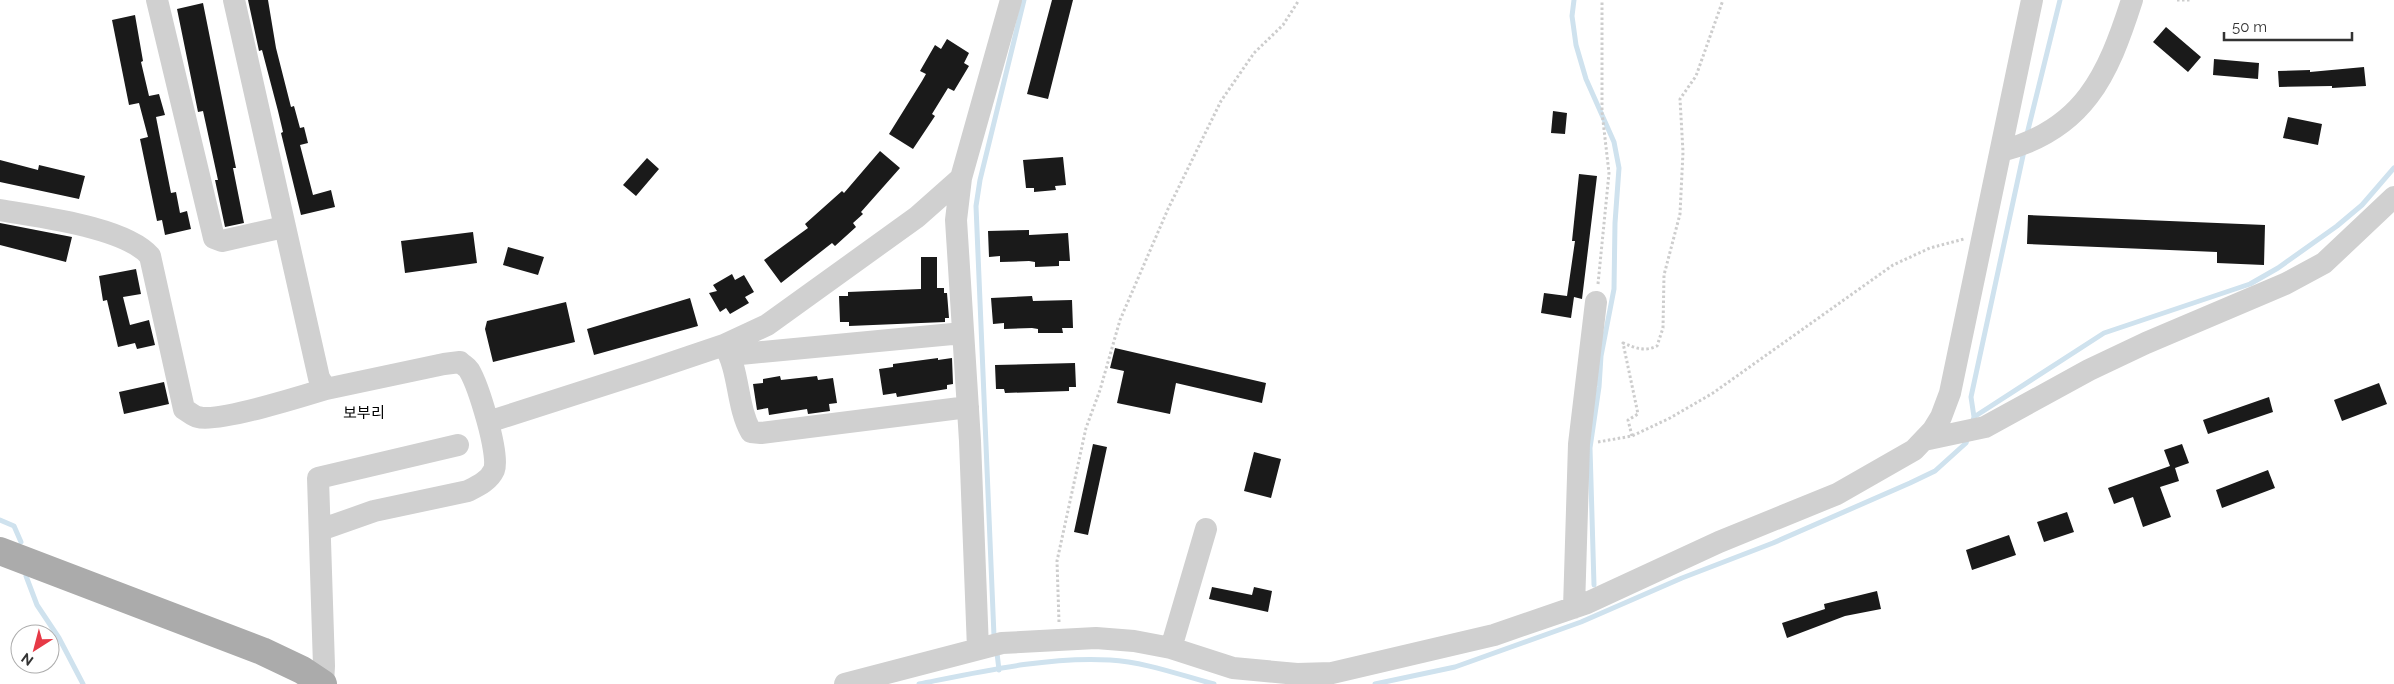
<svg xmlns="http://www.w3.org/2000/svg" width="2394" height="684" viewBox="0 0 2394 684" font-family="Raleway,'Noto Sans KR',sans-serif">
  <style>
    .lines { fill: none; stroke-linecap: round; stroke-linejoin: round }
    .stream { stroke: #cfe2ee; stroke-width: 5 }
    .building { fill: #1a1a1a }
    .path { stroke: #cdcdcd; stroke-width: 3; stroke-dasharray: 2.5 2.5; stroke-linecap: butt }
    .minor { stroke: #d0d0d0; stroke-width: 22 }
    .major { stroke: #ababab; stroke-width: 28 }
    .labels { text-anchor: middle; stroke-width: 5; stroke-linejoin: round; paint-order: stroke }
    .quarter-label { font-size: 15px; fill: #000; stroke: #fff }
  </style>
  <rect width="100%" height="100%" fill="#fff"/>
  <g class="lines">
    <path class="stream" d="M 1574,0 L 1572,16 L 1576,45 L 1586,79 L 1614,142 L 1619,168 L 1615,223 L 1614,289 L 1601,356 L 1599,387 L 1590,448 L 1594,585
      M 2027,134 L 2060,0
      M 1974,417 L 1971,397 L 2024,151
      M 1972,424 L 1974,417 L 2104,333 L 2250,284 L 2278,268 L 2337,226 L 2362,205 L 2394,168
      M 0,520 L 14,526 L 21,542
      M 26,576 L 37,605 L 59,638 L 83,684
      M 994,636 L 976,206 L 980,180 L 1024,0
      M 997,653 L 999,670
      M 919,684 C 979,672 1049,656 1110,660 C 1145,662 1180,675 1214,684
      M 1375,684 L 1455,667 L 1581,622 L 1682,578 L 1773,543 L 1910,483 L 1935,471 L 1966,443 L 1968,437"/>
  </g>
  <path class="building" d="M 248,0 L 268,0 L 276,48 L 291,107 L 294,106 L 300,128 L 304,127 L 308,143 L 300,145 L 313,195 L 331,190 L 335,207 L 301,215 L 281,133 L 283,132 L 278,111 L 262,50 L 259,51 Z
    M 1052,0 L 1073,0 L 1048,99 L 1027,94 Z
    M 203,3 L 236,168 L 233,168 L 244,223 L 225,227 L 215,180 L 218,180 L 203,111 L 198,112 L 177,9 Z
    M 135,15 L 143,61 L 141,62 L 149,96 L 159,94 L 165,115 L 156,117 L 171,193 L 176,192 L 180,213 L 187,211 L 191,229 L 165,235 L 162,220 L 157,221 L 140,139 L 148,137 L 139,103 L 129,105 L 112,20 Z
    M 2166,27 L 2201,57 L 2188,72 L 2153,42 Z
    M 947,39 L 969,53 L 964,63 L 969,66 L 954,91 L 948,88 L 932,114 L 935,116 L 913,149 L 889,134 L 922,81 L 926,74 L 920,71 L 935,45 L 941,49 Z
    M 2214,59 L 2259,63 L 2258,79 L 2213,75 Z
    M 2364,67 L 2366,86 L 2332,88 L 2332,86 L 2279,87 L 2278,71 L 2310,70 L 2310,72 Z
    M 1553,111 L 1567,113 L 1565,134 L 1551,133 Z
    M 2288,117 L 2322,124 L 2318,145 L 2283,138 Z
    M 880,151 L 900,168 L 861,212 L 863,214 L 853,223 L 856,227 L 835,246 L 832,243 L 781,283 L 764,260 L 808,228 L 805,224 L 842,191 L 844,193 Z
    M 1063,157 L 1066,185 L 1055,186 L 1056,190 L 1034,192 L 1034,188 L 1026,188 L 1023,160 Z
    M 647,158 L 659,169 L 636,196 L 623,185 Z
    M 0,160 L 38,170 L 39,165 L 85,176 L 79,199 L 0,182 Z
    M 1579,174 L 1597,176 L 1582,299 L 1574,297 L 1571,318 L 1541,313 L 1544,293 L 1567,296 L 1575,241 L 1572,241 Z
    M 2028,215 L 2265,225 L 2264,265 L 2217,263 L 2217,252 L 2027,244 Z
    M 0,223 L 72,237 L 66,262 L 0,245 Z
    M 1029,230 L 1029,235 L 1068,233 L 1070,261 L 1059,261 L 1059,266 L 1035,267 L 1035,262 L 1029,261 L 1000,262 L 1000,256 L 989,257 L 988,231 Z
    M 473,232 L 477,263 L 405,273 L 401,241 Z
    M 508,247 L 544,257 L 538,275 L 503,265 Z
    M 921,257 L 937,257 L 937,288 L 944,288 L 944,293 L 947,293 L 949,318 L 945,318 L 945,322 L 849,326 L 849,322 L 840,322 L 839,296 L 848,296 L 848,292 L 921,289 Z
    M 136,269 L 141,294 L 123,297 L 130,325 L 149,320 L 155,345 L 137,349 L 135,343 L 118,347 L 107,300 L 103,301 L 99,276 Z
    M 732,274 L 735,280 L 744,275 L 754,292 L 745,297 L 749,303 L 730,314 L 726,308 L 720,312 L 709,293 L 717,291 L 713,285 Z
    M 1032,296 L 1033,301 L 1072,300 L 1073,328 L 1062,328 L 1063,333 L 1038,333 L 1038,329 L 1032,328 L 1004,329 L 1004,323 L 993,324 L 991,298 Z
    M 690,298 L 698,326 L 594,355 L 587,329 Z
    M 566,302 L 575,342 L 493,362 L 485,329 L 487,321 Z
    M 1115,348 L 1266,383 L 1262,403 L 1176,383 L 1170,414 L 1117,403 L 1124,371 L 1110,368 Z
    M 938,358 L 938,360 L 952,358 L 953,384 L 947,385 L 947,389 L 897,397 L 896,393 L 883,395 L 879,369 L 893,367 L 893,364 Z
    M 1075,363 L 1076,387 L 1069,387 L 1069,391 L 1005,393 L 1004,389 L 996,389 L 995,365 Z
    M 780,376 L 781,380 L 817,376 L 818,380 L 833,378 L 837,403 L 829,404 L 830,411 L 808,414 L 807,409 L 769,415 L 768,408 L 757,410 L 753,384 L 763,383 L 763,379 Z
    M 164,382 L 169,404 L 124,414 L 119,392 Z
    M 2379,383 L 2387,404 L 2342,421 L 2334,400 Z
    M 2269,397 L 2273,412 L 2208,434 L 2203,420 Z
    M 1093,444 L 1107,447 L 1088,535 L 1074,532 Z
    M 2182,444 L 2189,463 L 2175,468 L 2179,481 L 2160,487 L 2171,517 L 2143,527 L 2133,497 L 2114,504 L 2108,488 L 2170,466 L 2164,450 Z
    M 1254,452 L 1281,459 L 1271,498 L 1244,491 Z
    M 2268,470 L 2275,488 L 2222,508 L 2216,490 Z
    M 2067,512 L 2074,532 L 2044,542 L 2037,522 Z
    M 2009,535 L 2016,555 L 1972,570 L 1966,550 Z
    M 1212,587 L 1252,595 L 1254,587 L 1272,591 L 1268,612 L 1209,599 Z
    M 1877,591 L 1881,609 L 1845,616 L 1787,638 L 1782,623 L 1825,609 L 1824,604 Z"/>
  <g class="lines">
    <path class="path" d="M 2177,0 L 2191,0
      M 1598,284 L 1609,173 L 1602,112 L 1602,0
      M 1632,436 L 1628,420 L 1638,414 L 1623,343 C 1636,348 1644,352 1657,346 L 1663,328 L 1664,275 L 1680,214 L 1683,152 L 1680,99 L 1696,76 L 1723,0
      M 1598,442 L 1632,436 L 1670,418 L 1713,393 L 1893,265 L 1930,248 L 1964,239
      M 1059,622 L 1057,561 L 1086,428 L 1100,390 L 1120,320 L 1168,209 L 1221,101 L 1254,53 L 1283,25 L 1299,0"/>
    <path class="minor" d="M 157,0 L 214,238 L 222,241 L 284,227
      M 234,0 L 319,378 L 326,389 L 444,364 L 460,362 C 463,365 467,367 469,370 C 478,385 500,454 494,470 C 489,481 478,486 468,491 L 374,511 L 320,530
      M 2001,151 C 2084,130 2108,75 2132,0
      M 0,210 C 39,217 125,227 150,256 L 184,409 C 189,412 193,416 198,417 C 217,423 303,396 326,389
      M 724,345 C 740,371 736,405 751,432 L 761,433 L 968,407
      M 730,355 L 963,333
      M 488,422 L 647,371 L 724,345 L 767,325 L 917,217 L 961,178
      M 1924,440 L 1985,427 L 2089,370 L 2146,343 L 2285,284 L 2324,263 L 2394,197
      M 1574,608 L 1579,444 L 1596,302
      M 1171,648 L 1206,529
      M 978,649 L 970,441 L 956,220 L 961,178 L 1011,0
      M 323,683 L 324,666 L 318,478 L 458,445
      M 845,684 L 1002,643 L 1096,638 L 1134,641 L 1171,648 L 1233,668 L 1297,674 L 1332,673 L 1494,635 L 1587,603 L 1719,542 L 1837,494 L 1914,450 L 1933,430 L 1941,417 L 1950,393 L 2032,0"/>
    <path class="major" d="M 0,551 L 262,651 L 302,670 L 323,684"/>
  </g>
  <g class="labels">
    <g class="quarter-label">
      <text x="364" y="418">보부리</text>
    </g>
  </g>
  <g transform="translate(35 649) rotate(216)"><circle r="24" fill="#ffffff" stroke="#adadad"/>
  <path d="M0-4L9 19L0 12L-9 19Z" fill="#e63946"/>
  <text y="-8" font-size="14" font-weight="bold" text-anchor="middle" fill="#333333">N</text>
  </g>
  <path d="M2224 32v8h128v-8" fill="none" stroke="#333333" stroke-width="2.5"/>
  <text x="2232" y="32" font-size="15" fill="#333333" stroke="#ffffff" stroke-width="4" paint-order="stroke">50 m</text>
</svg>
